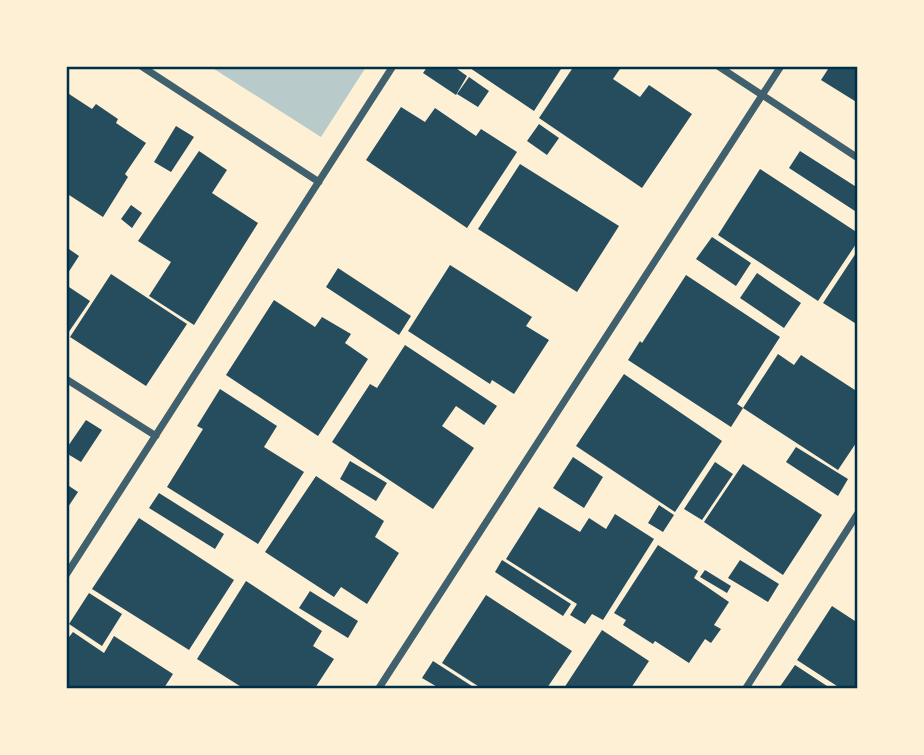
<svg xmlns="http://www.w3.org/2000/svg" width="924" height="755" viewBox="0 0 924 755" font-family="'Titillium Web',sans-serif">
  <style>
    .green { fill: #b9caca }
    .building { fill: #264d5e }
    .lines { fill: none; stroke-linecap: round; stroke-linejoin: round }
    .minor { stroke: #3f606c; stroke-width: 7 }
    .neatline { fill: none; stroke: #003049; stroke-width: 2.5 }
  </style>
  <rect width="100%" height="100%" fill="#fdf0d5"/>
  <path class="green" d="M 211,67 L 366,67 L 321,137 Z"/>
  <path class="building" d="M 428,66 L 453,66 L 467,76 L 456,95 L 423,73 Z
    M 467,66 L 558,66 L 561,69 L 534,111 Z
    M 574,66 L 622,66 L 613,79 L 640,97 L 649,85 L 692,114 L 642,188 L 539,118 Z
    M 830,66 L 858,66 L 858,103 L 821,80 Z
    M 469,77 L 489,91 L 478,107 L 457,94 Z
    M 66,92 L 92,109 L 96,104 L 118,119 L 116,123 L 146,143 L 125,174 L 128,177 L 103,217 L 66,193 Z
    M 401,107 L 425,122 L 435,108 L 476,136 L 481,129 L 517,152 L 467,228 L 366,160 Z
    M 539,124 L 559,138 L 547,155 L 527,141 Z
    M 176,126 L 194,137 L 171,172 L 154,162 Z
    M 199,151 L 227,170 L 212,193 L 258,223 L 194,325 L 149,296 L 171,262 L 138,241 Z
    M 800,151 L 858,188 L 858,213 L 789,168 Z
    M 520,164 L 619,226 L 577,292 L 478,229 Z
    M 760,169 L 858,233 L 858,241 L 818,301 L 718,235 Z
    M 131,205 L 142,213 L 132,228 L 121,219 Z
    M 712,237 L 751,263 L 736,286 L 696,259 Z
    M 66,247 L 79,256 L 66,276 Z
    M 858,250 L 858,325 L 823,303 Z
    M 450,265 L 532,317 L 526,326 L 549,340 L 514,394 L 492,380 L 490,384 L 408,331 Z
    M 338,268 L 411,316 L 399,335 L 326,287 Z
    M 757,273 L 801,303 L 784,328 L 740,298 Z
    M 111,274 L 187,324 L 146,386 L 70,337 Z
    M 686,275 L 780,337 L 737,404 L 743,408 L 778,354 L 794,365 L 801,355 L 858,392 L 858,440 L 838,470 L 743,408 L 731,427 L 628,360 L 640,341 L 642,343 Z
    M 69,287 L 90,301 L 66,336 L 66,291 Z
    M 274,300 L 315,327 L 322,317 L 351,334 L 345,343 L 368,359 L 318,436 L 226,375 Z
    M 405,345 L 497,406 L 484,425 L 456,406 L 442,426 L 474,448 L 433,509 L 332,442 L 370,384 L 377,388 Z
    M 624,374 L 722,441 L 675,512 L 576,446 Z
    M 220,389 L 277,426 L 264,447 L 304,472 L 258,544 L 167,487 L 203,429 L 197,426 Z
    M 86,420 L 102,430 L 81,462 L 66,453 L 66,449 Z
    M 796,447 L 848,479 L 838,496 L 786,462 Z
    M 573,457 L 603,477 L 584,508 L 553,488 Z
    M 350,461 L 387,483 L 376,501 L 340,479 Z
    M 715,462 L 733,474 L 702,520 L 684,509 Z
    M 743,464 L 822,515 L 783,575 L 704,522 Z
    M 316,476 L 384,521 L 375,537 L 399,553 L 367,604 L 341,587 L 334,597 L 265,552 Z
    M 66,484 L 78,492 L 66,510 Z
    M 159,493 L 224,534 L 215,549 L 149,508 Z
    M 659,505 L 674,515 L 663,532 L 648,523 Z
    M 539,507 L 580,532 L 589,518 L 606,529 L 615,514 L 654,539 L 603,620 L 592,614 L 585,624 L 570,615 L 577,604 L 506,559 Z
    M 139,518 L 234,580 L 189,650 L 92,589 Z
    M 658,545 L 698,571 L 694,578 L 729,602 L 714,625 L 721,629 L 711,643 L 705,639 L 689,663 L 655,641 L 653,644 L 623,625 L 626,620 L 614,613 Z
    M 502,560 L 571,604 L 563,616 L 495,572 Z
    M 740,560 L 779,584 L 768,602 L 728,578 Z
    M 705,570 L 731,586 L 727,593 L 700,577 Z
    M 246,581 L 322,631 L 313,646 L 334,659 L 315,688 L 243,688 L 197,659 Z
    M 310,591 L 358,621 L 348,638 L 299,608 Z
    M 89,593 L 122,614 L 102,646 L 69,624 Z
    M 486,595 L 572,651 L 547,688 L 481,688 L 442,663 Z
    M 832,606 L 858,623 L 858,688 L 840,688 L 797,660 Z
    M 602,630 L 649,661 L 631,688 L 564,688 Z
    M 73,632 L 104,653 L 114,636 L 173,674 L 164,688 L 66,688 L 66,641 Z
    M 433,661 L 475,688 L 439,688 L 422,678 Z
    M 795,665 L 827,686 L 826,688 L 779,688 Z"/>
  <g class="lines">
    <path class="minor" d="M 141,66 L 319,182
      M 718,66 L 858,158
      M 66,379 L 156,436
      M 66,575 L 393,66
      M 379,688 L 781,66
      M 746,688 L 858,513"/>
  </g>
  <rect width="924" height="755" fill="none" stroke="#fdf0d5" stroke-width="136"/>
  <rect x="68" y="68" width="788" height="619" class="neatline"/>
</svg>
